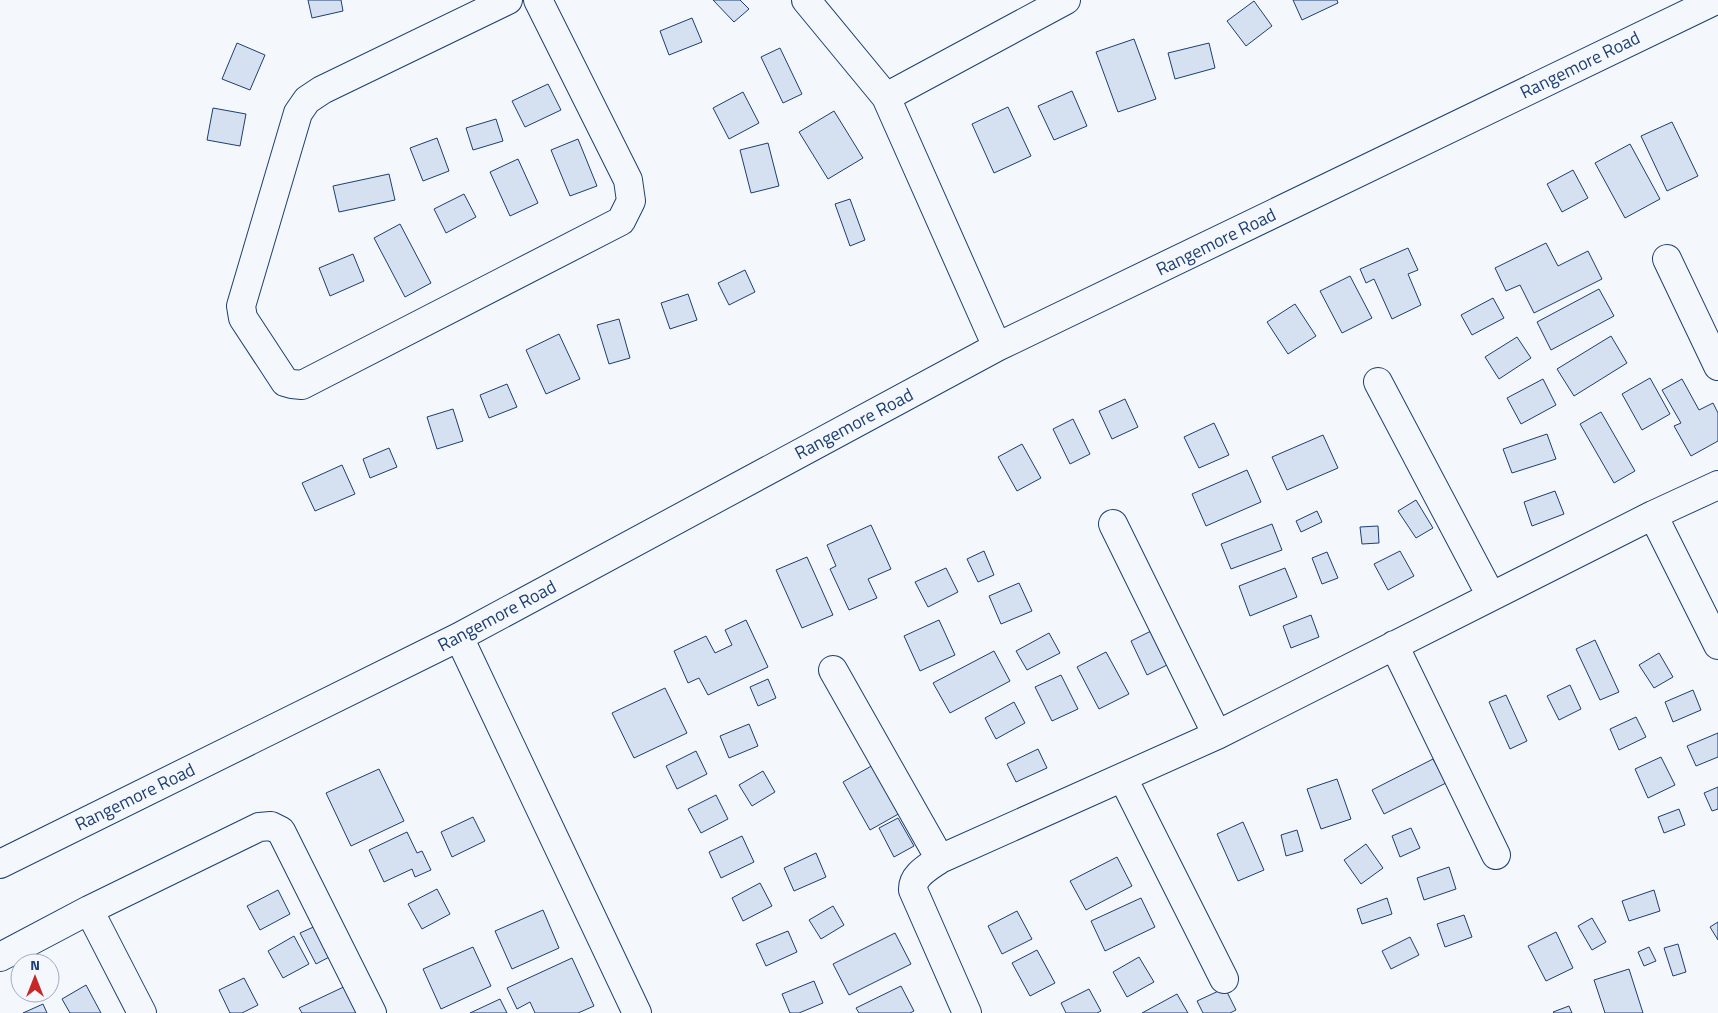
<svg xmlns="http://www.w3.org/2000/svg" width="1718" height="1013" viewBox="0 0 1718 1013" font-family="'Titillium Web',sans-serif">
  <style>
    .building { fill: #d5e0f0; stroke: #1d3f73 }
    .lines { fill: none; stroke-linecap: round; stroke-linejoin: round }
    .minor-casing { stroke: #1d3f73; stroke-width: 30 }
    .minor { stroke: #f4f7fb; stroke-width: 28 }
    .labels { text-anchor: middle; stroke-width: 4; stroke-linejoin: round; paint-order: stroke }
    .street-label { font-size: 18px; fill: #1d3f73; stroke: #f4f7fb }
  </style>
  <rect width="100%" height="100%" fill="#f4f7fb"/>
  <path class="building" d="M 308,0 L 341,0 L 343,11 L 312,18 Z
    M 713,0 L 740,0 L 749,9 L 734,22 Z
    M 1293,0 L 1337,0 L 1338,3 L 1302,20 Z
    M 1254,1 L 1272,26 L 1246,46 L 1227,21 Z
    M 692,18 L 702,42 L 669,55 L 660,31 Z
    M 1134,39 L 1156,99 L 1118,112 L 1096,52 Z
    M 237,43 L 265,55 L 250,90 L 222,79 Z
    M 1209,43 L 1215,68 L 1175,79 L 1168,53 Z
    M 780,48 L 802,94 L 783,103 L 761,57 Z
    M 548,84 L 561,110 L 525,127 L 512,101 Z
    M 1072,91 L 1087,126 L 1054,140 L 1038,106 Z
    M 743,92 L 759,123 L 729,139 L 713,108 Z
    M 1008,107 L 1031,156 L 994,173 L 972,124 Z
    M 213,108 L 246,114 L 240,146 L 207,140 Z
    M 834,111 L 863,158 L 828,179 L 799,132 Z
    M 496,119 L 503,141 L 473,150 L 466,128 Z
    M 1672,122 L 1698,176 L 1667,191 L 1641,136 Z
    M 437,138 L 449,171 L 423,181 L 410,148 Z
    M 578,139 L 597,186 L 570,196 L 551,150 Z
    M 768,143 L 779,186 L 751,193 L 740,150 Z
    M 1630,144 L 1660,199 L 1625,218 L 1595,163 Z
    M 518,159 L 538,203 L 510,216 L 490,172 Z
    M 1573,170 L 1588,198 L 1562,212 L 1547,184 Z
    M 389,174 L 395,200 L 339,212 L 333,186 Z
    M 464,194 L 476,217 L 446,233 L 434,209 Z
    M 850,199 L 865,240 L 850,246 L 835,204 Z
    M 400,224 L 431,283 L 405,297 L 374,238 Z
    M 1546,243 L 1558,266 L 1588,251 L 1602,279 L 1534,313 L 1520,285 L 1506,291 L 1495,268 Z
    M 1408,248 L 1418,270 L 1408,274 L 1421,305 L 1392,319 L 1374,279 L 1366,283 L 1360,269 Z
    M 353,254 L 364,281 L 330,296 L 319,268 Z
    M 745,270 L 755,292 L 729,305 L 718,283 Z
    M 1350,276 L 1372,318 L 1342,333 L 1320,291 Z
    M 1599,289 L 1614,316 L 1551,350 L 1537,322 Z
    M 688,294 L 697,320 L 670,329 L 661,303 Z
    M 1493,298 L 1504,318 L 1472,335 L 1461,315 Z
    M 1295,304 L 1316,336 L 1288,354 L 1267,322 Z
    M 619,319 L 630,358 L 609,364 L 597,325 Z
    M 559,334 L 580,379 L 546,394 L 526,350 Z
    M 1611,336 L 1627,363 L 1574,396 L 1557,369 Z
    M 1517,337 L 1531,358 L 1499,379 L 1485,357 Z
    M 1650,378 L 1670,414 L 1642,430 L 1622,394 Z
    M 1543,379 L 1556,405 L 1521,424 L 1507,398 Z
    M 1682,379 L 1699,410 L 1713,403 L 1718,413 L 1718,441 L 1691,456 L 1674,426 L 1681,423 L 1662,390 Z
    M 507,384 L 517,407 L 489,418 L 480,395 Z
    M 1125,399 L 1138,427 L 1112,439 L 1099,411 Z
    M 453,409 L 463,441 L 437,449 L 427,417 Z
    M 1601,412 L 1635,471 L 1614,483 L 1580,424 Z
    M 1073,419 L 1090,454 L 1070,464 L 1053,429 Z
    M 1214,423 L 1229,455 L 1199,468 L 1184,437 Z
    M 1547,434 L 1556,459 L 1512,473 L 1503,449 Z
    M 1323,435 L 1338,468 L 1287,490 L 1272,457 Z
    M 1022,444 L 1041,478 L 1017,491 L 998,457 Z
    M 389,448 L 397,467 L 370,478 L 363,459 Z
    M 342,465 L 355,494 L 315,511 L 302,483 Z
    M 1247,470 L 1261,502 L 1206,526 L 1192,494 Z
    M 1555,491 L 1564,514 L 1532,526 L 1524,502 Z
    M 1416,500 L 1433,528 L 1416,538 L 1398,511 Z
    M 1317,511 L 1322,522 L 1301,532 L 1296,521 Z
    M 1272,524 L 1282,550 L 1231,569 L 1221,544 Z
    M 871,525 L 891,569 L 868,579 L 877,598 L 849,610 L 830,569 L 836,566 L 827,545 Z
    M 1378,526 L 1379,543 L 1362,544 L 1360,527 Z
    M 984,551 L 994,575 L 978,582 L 967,559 Z
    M 1400,551 L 1414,576 L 1388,590 L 1374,564 Z
    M 1327,552 L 1338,578 L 1322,584 L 1312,558 Z
    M 807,557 L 833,615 L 802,628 L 776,570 Z
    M 946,568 L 958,592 L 928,607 L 915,582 Z
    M 1285,568 L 1297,597 L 1250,616 L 1239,586 Z
    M 1019,583 L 1032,611 L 1001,624 L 989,596 Z
    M 1311,615 L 1319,637 L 1291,648 L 1283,626 Z
    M 746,620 L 768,667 L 708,695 L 699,678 L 688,683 L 674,651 L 706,636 L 715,653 L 732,645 L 725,630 Z
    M 939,620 L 955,655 L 920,671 L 904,636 Z
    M 1155,629 L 1171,663 L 1147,675 L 1131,641 Z
    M 1049,633 L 1060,653 L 1027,670 L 1016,651 Z
    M 1595,640 L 1619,692 L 1600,700 L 1576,649 Z
    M 994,651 L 1010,681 L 950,713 L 933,683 Z
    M 1106,652 L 1129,694 L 1099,709 L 1077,667 Z
    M 1659,653 L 1673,677 L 1654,688 L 1639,665 Z
    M 1061,675 L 1078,709 L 1052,721 L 1035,687 Z
    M 768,679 L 776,698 L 758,706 L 750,687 Z
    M 1570,685 L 1581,709 L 1559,720 L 1547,696 Z
    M 665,688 L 687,733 L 634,758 L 612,713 Z
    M 1693,690 L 1701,710 L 1673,722 L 1665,702 Z
    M 1506,695 L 1527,741 L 1510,749 L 1489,702 Z
    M 1014,702 L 1025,723 L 996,739 L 985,718 Z
    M 1636,717 L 1646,737 L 1619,750 L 1610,729 Z
    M 749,724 L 758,746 L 729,758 L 720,736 Z
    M 1718,733 L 1718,757 L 1696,766 L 1687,746 Z
    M 1038,749 L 1047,768 L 1016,782 L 1007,764 Z
    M 696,751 L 707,774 L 677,789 L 666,766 Z
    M 1661,757 L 1675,785 L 1648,798 L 1635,769 Z
    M 1433,759 L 1446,783 L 1384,814 L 1372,790 Z
    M 875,764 L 902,812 L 870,830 L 843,782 Z
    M 379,769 L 404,821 L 351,846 L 326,793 Z
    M 763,771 L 775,792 L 752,806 L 739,785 Z
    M 1337,779 L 1351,819 L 1321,829 L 1307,789 Z
    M 1718,787 L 1718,809 L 1712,811 L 1704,793 Z
    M 716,795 L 728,819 L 701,833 L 688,809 Z
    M 1679,809 L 1685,825 L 1664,833 L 1658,817 Z
    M 473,817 L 485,841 L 452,857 L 441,832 Z
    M 898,818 L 914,846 L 894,857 L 879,828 Z
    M 1243,822 L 1264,870 L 1238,881 L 1217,834 Z
    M 1411,828 L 1420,848 L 1400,857 L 1392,836 Z
    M 1297,830 L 1303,851 L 1286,856 L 1281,835 Z
    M 407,832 L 417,853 L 422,851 L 431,870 L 415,877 L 412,869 L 384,882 L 369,850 Z
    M 742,836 L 754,862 L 721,878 L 709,852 Z
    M 1366,844 L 1383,868 L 1361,884 L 1344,860 Z
    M 816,853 L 826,877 L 794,891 L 784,868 Z
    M 1117,857 L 1132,886 L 1086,910 L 1070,881 Z
    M 1449,867 L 1456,889 L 1424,900 L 1417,878 Z
    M 760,883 L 772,906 L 743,921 L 732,898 Z
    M 437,889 L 450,914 L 422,929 L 408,904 Z
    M 278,890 L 290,914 L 260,930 L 247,906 Z
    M 1654,890 L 1660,911 L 1629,921 L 1622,901 Z
    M 1141,898 L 1155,927 L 1105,951 L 1091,921 Z
    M 1387,898 L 1392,914 L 1362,924 L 1357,909 Z
    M 833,906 L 844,925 L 821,939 L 809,920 Z
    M 543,910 L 559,948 L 512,969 L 495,931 Z
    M 1017,911 L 1032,939 L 1002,954 L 988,926 Z
    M 1464,915 L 1472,937 L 1445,947 L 1437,924 Z
    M 1592,918 L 1606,942 L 1592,950 L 1578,926 Z
    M 1718,922 L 1718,940 L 1710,927 Z
    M 318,925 L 333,955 L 316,964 L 300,933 Z
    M 788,931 L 797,952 L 766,966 L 756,944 Z
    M 1556,932 L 1573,968 L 1546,981 L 1528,946 Z
    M 895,933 L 911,964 L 849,995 L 833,964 Z
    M 294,936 L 309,964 L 283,978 L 268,951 Z
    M 1410,937 L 1419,955 L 1391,969 L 1382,951 Z
    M 1678,944 L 1686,972 L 1673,976 L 1664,948 Z
    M 473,947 L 491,986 L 441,1009 L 423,969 Z
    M 1649,947 L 1656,961 L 1644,966 L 1638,952 Z
    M 1037,950 L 1055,983 L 1030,996 L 1012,963 Z
    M 1139,957 L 1154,982 L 1127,997 L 1113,972 Z
    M 572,958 L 594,1006 L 578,1013 L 535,1013 L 530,1002 L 517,1009 L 507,988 Z
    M 1629,969 L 1643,1013 L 1605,1013 L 1594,980 Z
    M 244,978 L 258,1005 L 242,1013 L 230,1013 L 219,990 Z
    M 814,981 L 823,1003 L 799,1013 L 790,1013 L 782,994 Z
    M 350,984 L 364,1013 L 302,1013 L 299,1008 Z
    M 86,985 L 101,1013 L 70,1013 L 62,999 Z
    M 901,986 L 914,1011 L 910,1013 L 859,1013 L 856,1008 Z
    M 1225,988 L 1236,1010 L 1230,1013 L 1203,1013 L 1197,1001 Z
    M 1089,989 L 1101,1011 L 1097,1013 L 1066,1013 L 1061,1003 Z
    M 1177,994 L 1188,1013 L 1142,1013 Z
    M 500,999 L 507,1013 L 470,1013 Z
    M 43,1004 L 47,1013 L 23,1013 Z
    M 1569,1006 L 1572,1013 L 1554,1013 L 1553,1012 Z"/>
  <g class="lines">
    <defs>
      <path id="minor" d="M 508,0 L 322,90 L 307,100 L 298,113 L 241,306 L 243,318 L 285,382 L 292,384 L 302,385 L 621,221 L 631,201 L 628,180 L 538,0
        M 806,0 L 886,97 L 997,347
        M 886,97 L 1066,0
        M 1667,259 L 1718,366
        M 1378,382 L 1491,596
        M 1653,515 L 1718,645
        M 1113,524 L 1217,735
        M 459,637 L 637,1013
        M 1394,645 L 1496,855
        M 833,670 L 940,859
        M 1123,778 L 1224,979
        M 0,864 L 459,637 L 997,347 L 1716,0
        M 89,910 L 142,1013
        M 0,957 L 89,910 L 259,827 L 271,826 L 281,831 L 372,1013
        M 967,1013 L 913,890 C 912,875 929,867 940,859 L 1217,735 L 1653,515 L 1718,485"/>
    </defs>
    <use href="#minor" class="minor-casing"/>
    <use href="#minor" class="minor"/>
  </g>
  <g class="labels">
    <g class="street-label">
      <text transform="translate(1580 65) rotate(-26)" y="6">Rangemore Road</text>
      <text transform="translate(1216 242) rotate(-26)" y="6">Rangemore Road</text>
      <text transform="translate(854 424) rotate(-28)" y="6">Rangemore Road</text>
      <text transform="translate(497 616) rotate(-28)" y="6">Rangemore Road</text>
      <text transform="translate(135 797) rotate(-26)" y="6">Rangemore Road</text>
    </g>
  </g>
  <g transform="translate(35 978)"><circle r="24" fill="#f4f7fb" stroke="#9eadc5"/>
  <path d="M0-4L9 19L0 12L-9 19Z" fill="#c62828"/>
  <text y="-8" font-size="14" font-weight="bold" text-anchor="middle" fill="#1d3f73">N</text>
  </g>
</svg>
